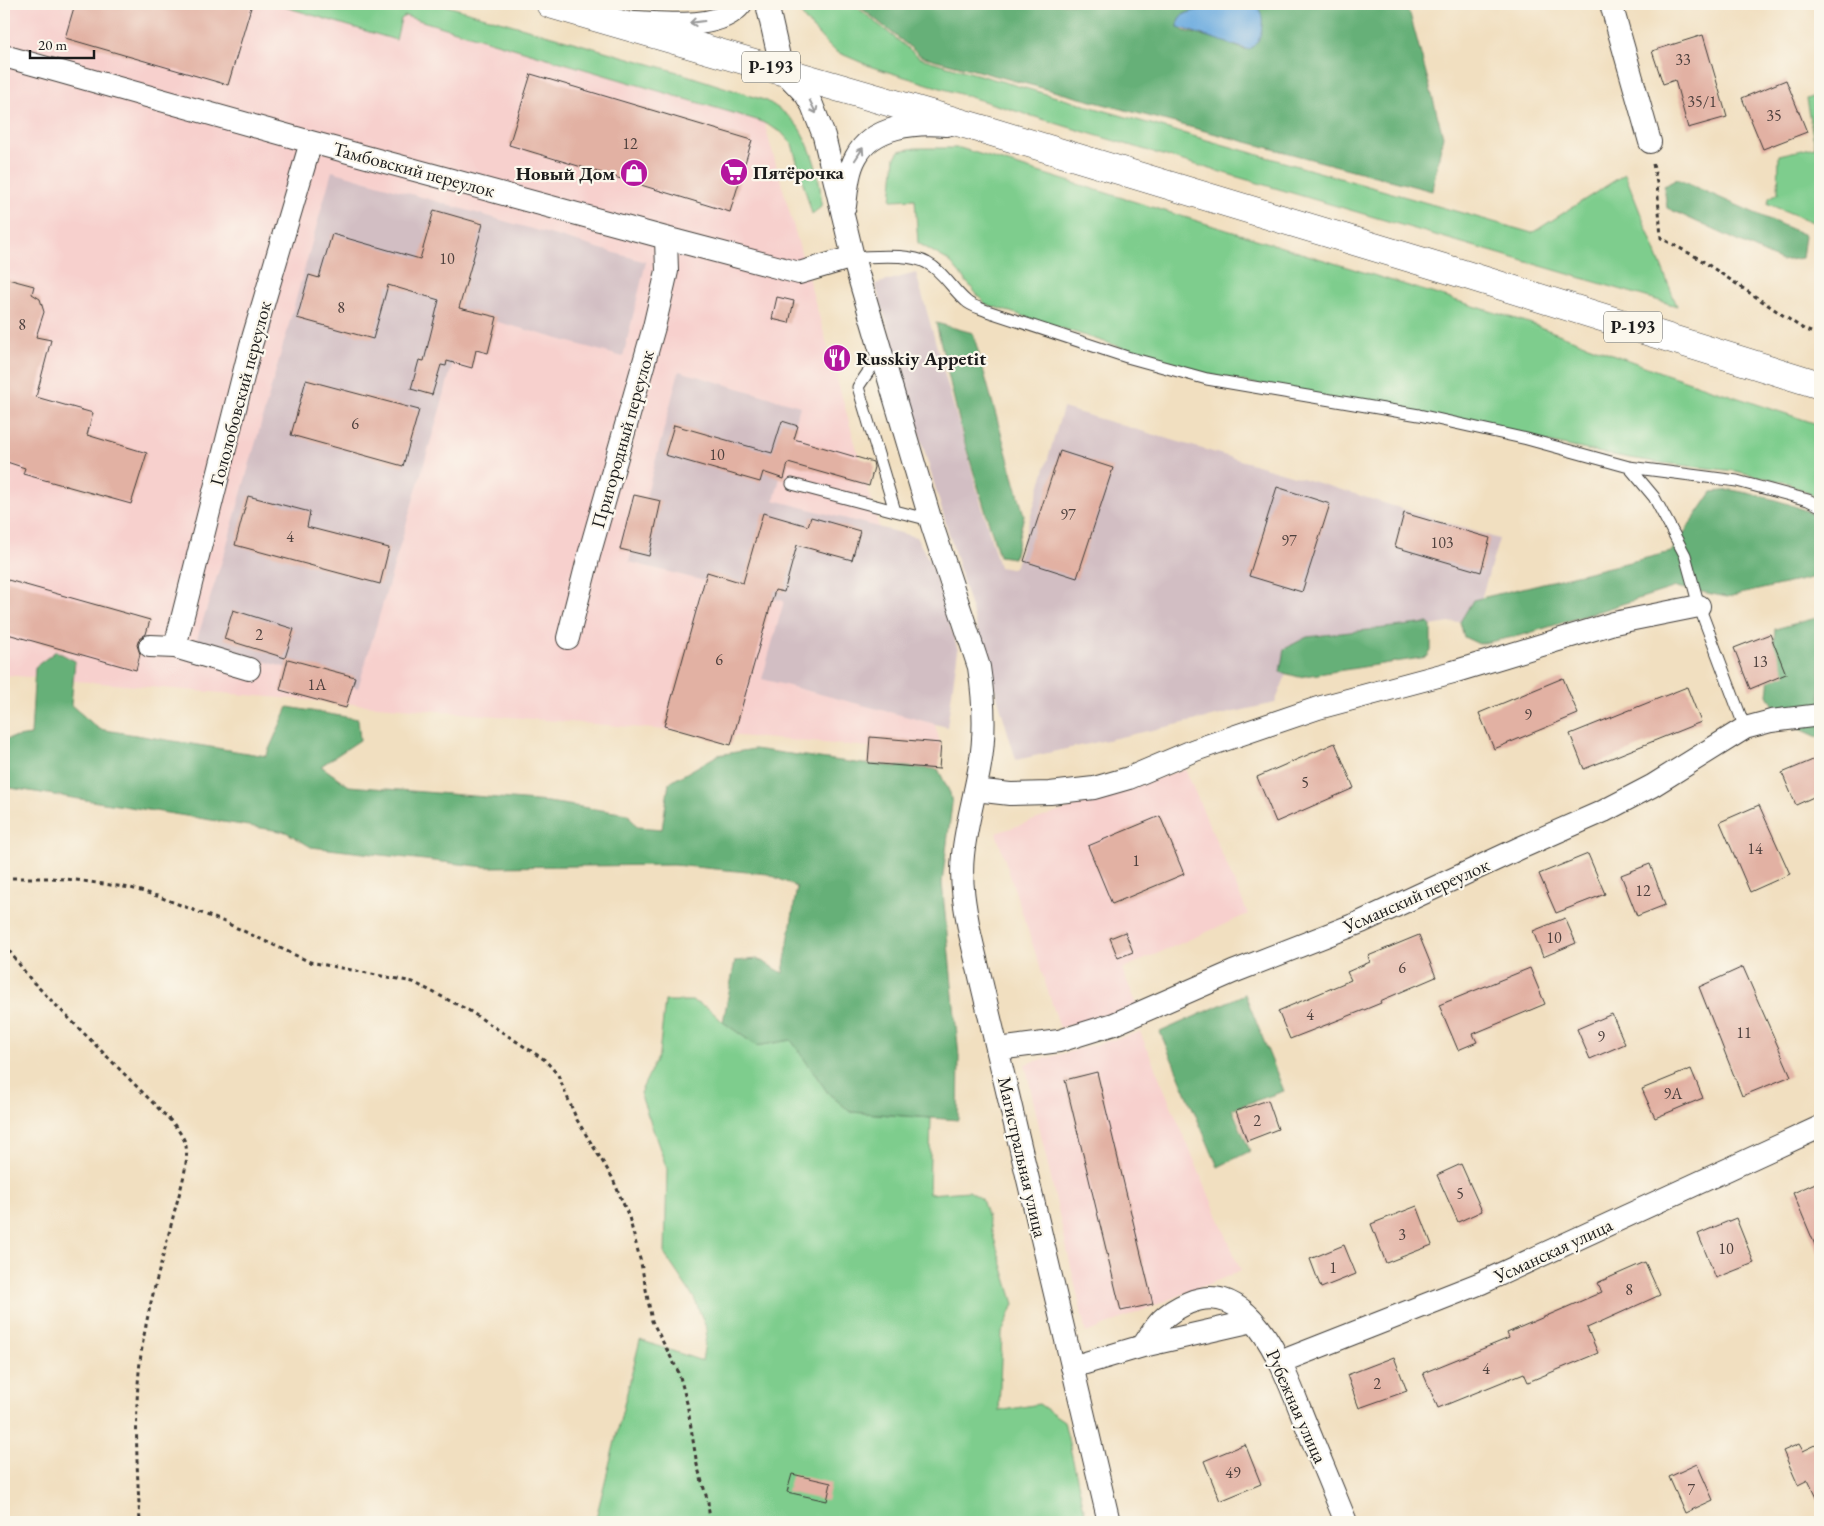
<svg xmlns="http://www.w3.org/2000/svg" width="1824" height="1526" viewBox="0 0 1824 1526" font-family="'EB Garamond',serif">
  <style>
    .built { fill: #f7d0cd }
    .industrial { fill: #d2bec3 }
    .green { fill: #7ecd8d; stroke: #4d7454 }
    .forest { fill: #66b078; stroke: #41664a }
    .water { fill: #6cabdf; stroke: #44647e }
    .building { fill: #e2b1a3 }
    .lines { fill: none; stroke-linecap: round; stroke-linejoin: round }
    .lane-casing { stroke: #3c3935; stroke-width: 13 }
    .street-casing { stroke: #3c3935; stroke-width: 24 }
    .highway-casing { stroke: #3c3935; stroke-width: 29 }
    .path { stroke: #3c3935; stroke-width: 3; stroke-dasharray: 4 4; stroke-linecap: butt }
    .lane { stroke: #fff; stroke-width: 11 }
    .street { stroke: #fff; stroke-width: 22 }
    .highway { stroke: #fff; stroke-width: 28 }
    .oneway { stroke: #999 }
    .labels { text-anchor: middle; stroke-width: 4.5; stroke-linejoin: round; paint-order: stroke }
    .number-label { font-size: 16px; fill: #4e413e }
    .shield { fill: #fbf7ec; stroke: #5f5e5a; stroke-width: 1 }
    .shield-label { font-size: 18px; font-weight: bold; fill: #1c1c1c }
    .street-label { font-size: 19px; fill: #1c1c1c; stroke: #fbf7ec }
    .poi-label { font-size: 19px; font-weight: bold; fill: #1c1c1c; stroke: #fbf7ec; text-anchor: start }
  </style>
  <rect width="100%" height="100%" fill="#fbf7ec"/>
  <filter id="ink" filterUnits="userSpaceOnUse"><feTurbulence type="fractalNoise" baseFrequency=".02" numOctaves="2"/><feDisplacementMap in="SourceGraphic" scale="10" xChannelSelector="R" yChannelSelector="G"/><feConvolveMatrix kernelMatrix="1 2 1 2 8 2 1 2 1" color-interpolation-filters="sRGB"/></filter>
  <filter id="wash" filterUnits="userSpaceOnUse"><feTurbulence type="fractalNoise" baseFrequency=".0096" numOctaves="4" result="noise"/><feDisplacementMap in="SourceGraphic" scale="20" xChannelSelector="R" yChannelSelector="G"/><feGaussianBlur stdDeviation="1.12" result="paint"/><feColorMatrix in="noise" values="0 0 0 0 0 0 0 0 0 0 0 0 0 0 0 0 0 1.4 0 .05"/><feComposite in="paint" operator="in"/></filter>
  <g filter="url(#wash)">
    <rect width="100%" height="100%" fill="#f1dfc0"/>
    <path class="built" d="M 4,4 L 417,4 L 764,122 L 943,753 L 4,675 Z
      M 1185,769 L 1248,914 L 1122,969 L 1137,1005 L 1117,1015 L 1060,1028 L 996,833 Z
      M 1140,1032 L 1241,1271 L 1086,1333 L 1025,1064 Z"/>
    <path class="industrial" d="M 332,171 L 646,262 L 623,357 L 466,313 L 441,406 L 358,688 L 196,642 L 226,548 Z
      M 916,273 L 999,567 L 1011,569 L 1016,565 L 1063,408 L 1342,490 L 1499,539 L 1475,619 L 1297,647 L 1275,703 L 1016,760 L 875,284 Z
      M 679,371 L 800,406 L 774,500 L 916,537 L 932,565 L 958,650 L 947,727 L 762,679 L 784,601 L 629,562 Z"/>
    <path class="green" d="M 275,4 L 440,4 L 671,70 L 767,101 C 778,108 792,117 799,128 C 813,151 822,181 821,207 L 812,214 L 792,144 L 781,132 L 760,121 L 405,16 L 401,19 L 396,40 Z
      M 652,4 L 709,4 C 691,10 671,9 652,4 Z
      M 794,4 L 853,4 L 920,58 L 1532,233 L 1625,174 L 1677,306 L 1081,131 L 872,67 L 837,52 L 830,47 L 806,21 Z
      M 1820,94 L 1820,225 L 1768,204 L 1769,198 L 1778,193 L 1779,155 L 1815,147 L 1806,99 Z
      M 915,148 L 960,148 L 1529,323 L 1663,373 L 1820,425 L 1820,499 L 1788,483 L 1735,471 L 1661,463 L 1612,455 L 1206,374 L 985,304 L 949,261 L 918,243 L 915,199 L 891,200 L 895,157 L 899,151 Z
      M 665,1001 L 692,1001 L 708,1008 L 723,1022 L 757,1046 L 791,1039 L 828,1093 L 851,1112 L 931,1118 L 929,1194 L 969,1191 L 982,1199 L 1014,1304 L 1002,1333 L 999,1411 L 1039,1404 L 1064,1421 L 1087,1522 L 595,1522 L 640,1340 L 702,1361 L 707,1330 L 694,1298 L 665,1255 L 667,1169 L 640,1093 L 659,1054 Z"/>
    <path class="forest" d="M 856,4 L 1236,4 C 1225,11 1173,4 1178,27 L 1184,31 L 1221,40 L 1245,50 L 1261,30 C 1262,18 1263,11 1252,4 L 1402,4 L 1410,14 L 1443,136 L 1432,191 L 921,56 Z
      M 1677,179 L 1805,235 L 1802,258 L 1781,261 L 1667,208 L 1664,186 Z
      M 936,323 L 973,333 L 1024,515 L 1014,558 L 999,556 L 963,437 Z
      M 1732,490 C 1763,496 1792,503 1820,517 L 1820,576 L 1727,597 L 1676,587 L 1523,635 L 1479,644 L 1464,637 L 1460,622 L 1473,600 L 1671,552 L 1712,492 Z
      M 1820,617 L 1820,738 L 1782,721 L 1768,695 L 1775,629 Z
      M 1428,623 L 1431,626 L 1431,651 L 1427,657 L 1299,677 L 1280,672 L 1284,649 L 1307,637 Z
      M 56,651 L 75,661 L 71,705 L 99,729 L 266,756 L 288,707 L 358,719 L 360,740 L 321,766 L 349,786 L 548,802 L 628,814 L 637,827 L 662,829 L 669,783 L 718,755 L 754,749 L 863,764 L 938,769 L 950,793 L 952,804 L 942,883 L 959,1056 L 958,1120 L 851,1112 L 828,1093 L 791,1040 L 757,1046 L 723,1022 L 735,961 L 758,959 L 783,973 L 797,887 L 768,874 L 674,865 L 486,867 L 311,847 L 286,832 L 4,787 L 4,739 L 31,735 L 35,667 Z
      M 1245,994 L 1284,1091 L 1232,1109 L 1250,1151 L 1218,1167 L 1160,1032 Z"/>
    <path class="water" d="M 1236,4 C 1240,4 1248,2 1252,4 C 1266,8 1263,31 1258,41 C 1256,44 1252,47 1249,50 L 1178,27 L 1179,18 C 1188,10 1208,8 1220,7 C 1226,6 1231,7 1236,4 Z"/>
    <g id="blocks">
      <path class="building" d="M 75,4 L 252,4 L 228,85 L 65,38 Z
        M 1703,35 L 1727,117 L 1688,128 L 1675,80 L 1663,84 L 1652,51 Z
        M 531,74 L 752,140 L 730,212 L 509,145 Z
        M 1786,80 L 1807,132 L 1763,149 L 1742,98 Z
        M 434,210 L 483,224 L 459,308 L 497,317 L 488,353 L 476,350 L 472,368 L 447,361 L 446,366 L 441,365 L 432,395 L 411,389 L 419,360 L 424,361 L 439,300 L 388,285 L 373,339 L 297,318 L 309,275 L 319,278 L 332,234 L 420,259 Z
        M 4,278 L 34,286 L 32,294 L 40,299 L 44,312 L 36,337 L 51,340 L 36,397 L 93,413 L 87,435 L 147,453 L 131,504 L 23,474 L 25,468 L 4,461 Z
        M 777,297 L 794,301 L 789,323 L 772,319 Z
        M 306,380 L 419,410 L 403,466 L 291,435 Z
        M 782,421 L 798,426 L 794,439 L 873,462 L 874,467 L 869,486 L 788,463 L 784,479 L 763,472 L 760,482 L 665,455 L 674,425 L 772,453 Z
        M 1060,451 L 1113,468 L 1077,578 L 1024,561 Z
        M 1277,487 L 1330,504 L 1302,592 L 1249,576 Z
        M 634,495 L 661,501 L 649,556 L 620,549 Z
        M 248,496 L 310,512 L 307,527 L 389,548 L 380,584 L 235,545 Z
        M 763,513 L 808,526 L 811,517 L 860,531 L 852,560 L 797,545 L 784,592 L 775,590 L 731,745 L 664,726 L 707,572 L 743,583 Z
        M 1404,513 L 1490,538 L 1481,572 L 1395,547 Z
        M 8,580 L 150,620 L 146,634 L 139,639 L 137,645 L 140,654 L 136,670 L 4,633 L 4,595 Z
        M 233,610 L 294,629 L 285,658 L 224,639 Z
        M 1770,634 L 1786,674 L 1750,689 L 1734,648 Z
        M 288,659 L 355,677 L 346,708 L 280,690 Z
        M 1563,678 L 1578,714 L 1494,749 L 1479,713 Z
        M 1687,687 L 1701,722 L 1584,769 L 1570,734 Z
        M 870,737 L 941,743 L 939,769 L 868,763 Z
        M 1335,743 L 1354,788 L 1276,822 L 1257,777 Z
        M 1820,757 L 1820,794 L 1796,805 L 1782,773 Z
        M 1759,805 L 1790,874 L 1750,892 L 1720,822 Z
        M 1160,816 L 1184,874 L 1112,904 L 1088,846 Z
        M 1588,854 L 1605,894 L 1556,913 L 1539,874 Z
        M 1650,864 L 1665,905 L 1637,916 L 1621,875 Z
        M 1565,918 L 1576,943 L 1543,957 L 1533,931 Z
        M 1125,932 L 1133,952 L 1118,958 L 1110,938 Z
        M 1419,935 L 1436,977 L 1380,1001 L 1381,1003 L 1364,1010 L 1290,1039 L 1278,1011 L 1351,980 L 1347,972 L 1370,962 L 1368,956 Z
        M 1743,967 L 1791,1076 L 1742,1096 L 1699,987 Z
        M 1530,968 L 1545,1004 L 1473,1034 L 1477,1042 L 1458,1050 L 1439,1005 Z
        M 1612,1014 L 1625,1044 L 1590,1059 L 1577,1029 Z
        M 1691,1069 L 1703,1098 L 1655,1118 L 1642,1089 Z
        M 1097,1072 L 1153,1304 L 1121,1311 L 1065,1080 Z
        M 1268,1100 L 1278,1129 L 1247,1141 L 1236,1111 Z
        M 1461,1164 L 1482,1211 L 1458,1222 L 1437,1175 Z
        M 1820,1181 L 1820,1257 L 1793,1193 Z
        M 1417,1206 L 1432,1245 L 1386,1263 L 1371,1224 Z
        M 1736,1218 L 1754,1263 L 1716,1278 L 1698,1234 Z
        M 1344,1245 L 1356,1274 L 1321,1288 L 1310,1259 Z
        M 1645,1262 L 1660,1295 L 1587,1328 L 1598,1353 L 1528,1382 L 1524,1373 L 1438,1408 L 1423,1373 L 1509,1338 L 1507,1333 L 1602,1292 L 1597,1283 Z
        M 1394,1357 L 1407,1391 L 1359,1408 L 1347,1375 Z
        M 1820,1443 L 1820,1505 L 1808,1480 L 1798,1485 L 1783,1451 L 1799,1444 L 1803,1451 Z
        M 1245,1444 L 1261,1484 L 1220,1501 L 1204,1461 Z
        M 1697,1464 L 1713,1500 L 1685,1513 L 1669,1477 Z
        M 792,1474 L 831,1483 L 827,1501 L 787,1492 Z"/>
    </g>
  </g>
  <g filter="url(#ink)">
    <use href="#blocks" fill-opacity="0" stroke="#3c3935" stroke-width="1"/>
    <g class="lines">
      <defs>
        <path id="lane" d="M 853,257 C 874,257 909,253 927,263 C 943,271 952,289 966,301 C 971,306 980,308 987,311 L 1127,357 L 1207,379 L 1419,415 L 1527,439 L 1629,467 L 1737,481 L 1808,500 L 1820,506
          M 881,353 L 858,387 L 895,511 L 930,520
          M 1629,467 L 1654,497 L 1685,555 L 1699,606 L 1745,728
          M 792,484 L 895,511"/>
        <path id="street" d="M 767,4 L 782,70 L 806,95 L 812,105 L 824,136 L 853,257 L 932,525 L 979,667 C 984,700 986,732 980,765 C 975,795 966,825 963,855 C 960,882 965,908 970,934 L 1109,1522
          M 1611,4 L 1650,142
          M 635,22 C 665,23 720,31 741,4
          M 4,56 L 311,142 L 666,238 L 799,273 L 853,257
          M 845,206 C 847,190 848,171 856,157 C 872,126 916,122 947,125
          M 568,638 L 589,555 L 654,327 L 667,271 L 666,238
          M 150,646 L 175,647 L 249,669
          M 175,647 L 251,345 L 311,142
          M 975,790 L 1010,794 L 1050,793 L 1094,788 L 1129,778 L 1195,750 L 1318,708 L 1453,672 L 1614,623 L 1699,606
          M 998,1049 L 1059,1041 L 1114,1024 L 1233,972 L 1361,922 L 1520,848 L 1604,811 L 1652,786 L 1745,728 L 1771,721 L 1820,715
          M 1143,1346 L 1253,1321
          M 1280,1362 L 1481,1283 L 1820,1127
          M 1072,1367 L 1143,1346 C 1157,1324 1163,1314 1188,1303 C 1256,1274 1288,1382 1307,1427 C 1320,1459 1333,1491 1346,1522"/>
        <path id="highway" d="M 550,4 L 982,129 L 1447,269 L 1820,385"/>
      </defs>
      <use href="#lane" class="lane-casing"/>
      <use href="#street" class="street-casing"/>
      <use href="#highway" class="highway-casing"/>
      <path class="path" d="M 1653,164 L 1657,183 L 1661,238 L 1698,258 L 1805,330 L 1820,335
        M 4,878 L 51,878 L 76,880 L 131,888 L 157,896 L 222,921 L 310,962 L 413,982 L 468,1010 L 545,1060 L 558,1075 L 577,1120 L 612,1177 L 629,1217 L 641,1263 L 652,1321 L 679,1373 L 687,1403 L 697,1465 L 708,1502 L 710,1522
        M 4,944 L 31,980 L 173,1123 C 177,1129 185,1138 186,1146 C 189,1165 179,1194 174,1213 C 162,1263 146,1311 140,1362 C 134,1415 137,1469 140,1522"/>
      <use href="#lane" class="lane"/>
      <use href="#street" class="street"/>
      <use href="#highway" class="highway"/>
    </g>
    <defs><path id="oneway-shaft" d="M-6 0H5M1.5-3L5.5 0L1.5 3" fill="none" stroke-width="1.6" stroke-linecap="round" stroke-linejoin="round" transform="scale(1.25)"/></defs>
    <g class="oneway">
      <use href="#oneway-shaft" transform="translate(697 22) rotate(173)"/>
      <use href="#oneway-shaft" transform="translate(813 107) rotate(64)"/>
      <use href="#oneway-shaft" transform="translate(859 154) rotate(-57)"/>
    </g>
  </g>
  <defs>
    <symbol id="supermarket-disc" viewBox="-11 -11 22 22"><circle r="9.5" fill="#b5179e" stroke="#fbf7ec"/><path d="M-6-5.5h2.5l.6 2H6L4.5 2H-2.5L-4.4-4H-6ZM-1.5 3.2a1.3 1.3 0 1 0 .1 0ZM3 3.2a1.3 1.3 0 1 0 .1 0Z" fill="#fff"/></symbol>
    <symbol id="shop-disc" viewBox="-11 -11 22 22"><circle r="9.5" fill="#b5179e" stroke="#fbf7ec"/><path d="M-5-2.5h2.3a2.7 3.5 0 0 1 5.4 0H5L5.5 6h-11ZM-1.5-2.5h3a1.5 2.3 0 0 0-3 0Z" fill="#fff"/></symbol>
    <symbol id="restaurant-disc" viewBox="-11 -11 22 22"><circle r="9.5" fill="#b5179e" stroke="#fbf7ec"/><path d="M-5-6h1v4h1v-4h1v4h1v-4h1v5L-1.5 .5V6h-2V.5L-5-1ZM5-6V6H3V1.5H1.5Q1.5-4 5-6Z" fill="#fff"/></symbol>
  </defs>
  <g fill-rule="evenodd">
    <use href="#supermarket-disc" x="718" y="156" width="32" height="32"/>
    <use href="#shop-disc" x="618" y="157" width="32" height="32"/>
    <use href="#restaurant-disc" x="821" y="342" width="32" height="32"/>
  </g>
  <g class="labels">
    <g class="number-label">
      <text x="1683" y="65">33</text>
      <text x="1702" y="107">35/1</text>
      <text x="1774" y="121">35</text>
      <text x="630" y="149">12</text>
      <text x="447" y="264">10</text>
      <text x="341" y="313">8</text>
      <text x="22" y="330">8</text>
      <text x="355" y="429">6</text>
      <text x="717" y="460">10</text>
      <text x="1068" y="520">97</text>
      <text x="290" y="542">4</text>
      <text x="1289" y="546">97</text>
      <text x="1442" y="548">103</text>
      <text x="259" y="640">2</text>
      <text x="719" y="665">6</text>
      <text x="1760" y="667">13</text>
      <text x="317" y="690">1А</text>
      <text x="1528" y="720">9</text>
      <text x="1305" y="788">5</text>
      <text x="1755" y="854">14</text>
      <text x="1136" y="866">1</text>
      <text x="1643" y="896">12</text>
      <text x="1554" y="943">10</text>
      <text x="1402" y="973">6</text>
      <text x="1310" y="1020">4</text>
      <text x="1744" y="1038">11</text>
      <text x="1601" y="1042">9</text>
      <text x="1673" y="1099">9А</text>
      <text x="1257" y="1126">2</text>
      <text x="1460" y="1199">5</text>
      <text x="1402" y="1240">3</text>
      <text x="1726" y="1254">10</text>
      <text x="1333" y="1273">1</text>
      <text x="1629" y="1295">8</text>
      <text x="1486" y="1374">4</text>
      <text x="1377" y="1389">2</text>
      <text x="1233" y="1478">49</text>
      <text x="1691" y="1495">7</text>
    </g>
    <g class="shield">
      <rect x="742" y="51.5" width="58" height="31" rx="4"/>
      <rect x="1604" y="311.5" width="58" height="31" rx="4"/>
    </g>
    <g class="shield-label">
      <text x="771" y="73">Р-193</text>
      <text x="1633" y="333">Р-193</text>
    </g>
    <g class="street-label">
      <text transform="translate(414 169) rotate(15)" y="7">Тамбовский переулок</text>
      <text transform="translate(240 393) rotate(-75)" y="7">Гололобовский переулок</text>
      <text transform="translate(622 439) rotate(-74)" y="7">Пригородный переулок</text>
      <text transform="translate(1416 895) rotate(-24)" y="7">Усманский переулок</text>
      <text transform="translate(1023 1157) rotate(77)" y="7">Магистральная улица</text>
      <text transform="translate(1553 1250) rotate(-25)" y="7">Усманская улица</text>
      <text transform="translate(1297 1406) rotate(66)" y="7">Рубежная улица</text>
    </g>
    <g class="poi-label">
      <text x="753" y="179">Пятёрочка</text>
      <text x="615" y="180" text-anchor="end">Новый Дом</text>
      <text x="856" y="365">Russkiy Appetit</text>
    </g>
  </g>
  <rect width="1824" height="1526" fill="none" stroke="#fbf7ec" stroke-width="20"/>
  <path d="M30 50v8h64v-8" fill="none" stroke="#1c1c1c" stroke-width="2.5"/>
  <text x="38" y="50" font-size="15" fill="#1c1c1c" stroke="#fbf7ec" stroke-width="4" paint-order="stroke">20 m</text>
</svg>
